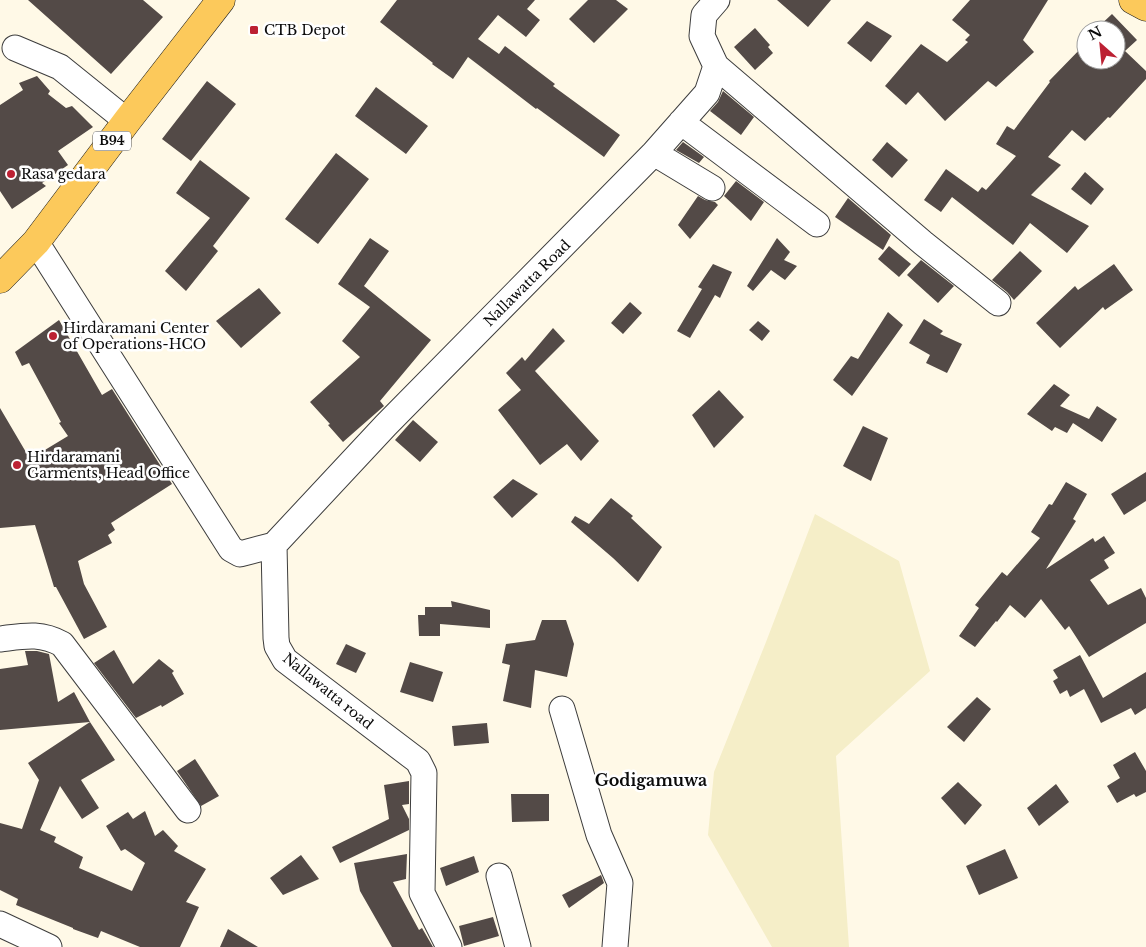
<svg xmlns="http://www.w3.org/2000/svg" width="1146" height="947" viewBox="0 0 1146 947" font-family="'Libre Baskerville',serif">
  <style>
    .farmland { fill: #f5eec8 }
    .building { fill: #534a47 }
    .lines { fill: none; stroke-linecap: round; stroke-linejoin: round }
    .minor-casing { stroke: #3d3d3d; stroke-width: 27 }
    .major-casing { stroke: #1b1b1b; stroke-width: 29 }
    .minor { stroke: #fff; stroke-width: 25 }
    .major { stroke: #fcc95b; stroke-width: 28 }
    .poi-dot { fill: #bc2133; stroke: #fff; stroke-width: 2 }
    .labels { text-anchor: middle; stroke-width: 5; stroke-linejoin: round; paint-order: stroke }
    .shield { fill: #fff; stroke: #545454; stroke-width: 1 }
    .shield-label { font-size: 12px; font-weight: bold; fill: #0a0a0a }
    .poi-label { font-size: 14px; fill: #0a0a0a; stroke: #fff; text-anchor: start }
    .street-label { font-size: 14px; fill: #0a0a0a; stroke: #fff }
    .quarter-label { font-size: 16px; font-weight: bold; fill: #0a0a0a; stroke: #fff }
  </style>
  <rect width="100%" height="100%" fill="#fff9e7"/>
  <path class="farmland" d="M 815,514 L 899,561 L 930,671 L 836,756 L 849,947 L 772,947 L 708,835 L 714,772 L 766,642 Z"/>
  <path class="building" d="M 28,0 L 143,0 L 163,17 L 111,74 Z
    M 397,0 L 535,0 L 527,9 L 540,20 L 526,37 L 498,15 L 478,39 L 499,54 L 505,46 L 555,84 L 553,86 L 620,135 L 604,157 L 537,108 L 536,109 L 468,57 L 453,79 L 432,64 L 433,63 L 380,22 Z
    M 588,0 L 616,0 L 628,9 L 594,43 L 569,19 Z
    M 777,0 L 831,0 L 808,27 Z
    M 970,0 L 1048,0 L 1023,40 L 1034,52 L 996,87 L 988,81 L 945,121 L 918,92 L 906,105 L 885,86 L 921,44 L 947,62 L 968,42 L 965,40 L 970,35 L 952,20 Z
    M 1112,14 L 1137,40 L 1125,51 L 1146,71 L 1146,79 L 1110,118 L 1108,117 L 1085,141 L 1072,130 L 1048,157 L 1061,165 L 1031,195 L 1089,226 L 1067,253 L 1030,223 L 1013,245 L 952,197 L 941,212 L 924,200 L 946,169 L 978,192 L 982,187 L 986,190 L 1016,156 L 996,144 L 1007,126 L 1014,130 L 1050,82 L 1049,81 L 1086,43 L 1086,60 L 1116,60 L 1116,30 L 1095,30 Z
    M 867,21 L 892,36 L 871,62 L 847,43 Z
    M 755,28 L 770,45 L 768,47 L 773,53 L 755,70 L 734,47 Z
    M 37,76 L 50,91 L 48,94 L 66,108 L 72,106 L 93,127 L 58,151 L 68,165 L 42,183 L 46,186 L 12,209 L 0,191 L 0,105 L 23,90 L 19,83 Z
    M 207,81 L 236,104 L 191,161 L 162,139 Z
    M 376,87 L 428,126 L 406,154 L 355,116 Z
    M 723,91 L 754,117 L 741,135 L 710,111 L 718,102 Z
    M 683,142 L 704,157 L 699,163 L 676,150 Z
    M 887,142 L 908,160 L 892,178 L 872,160 Z
    M 336,153 L 369,179 L 318,244 L 285,219 Z
    M 200,160 L 250,198 L 213,246 L 218,251 L 186,291 L 165,271 L 210,218 L 176,193 Z
    M 1085,172 L 1104,189 L 1091,205 L 1071,189 Z
    M 736,181 L 764,202 L 751,221 L 724,196 Z
    M 698,196 L 705,200 L 715,202 L 718,205 L 690,239 L 678,225 Z
    M 848,198 L 891,235 L 883,250 L 835,217 Z
    M 370,238 L 389,251 L 364,286 L 431,340 L 380,401 L 384,406 L 343,442 L 328,425 L 330,424 L 310,402 L 360,357 L 342,341 L 370,307 L 338,284 Z
    M 777,238 L 790,252 L 784,260 L 797,266 L 785,280 L 771,270 L 753,291 L 747,286 Z
    M 889,246 L 911,264 L 899,277 L 878,259 Z
    M 1020,251 L 1042,271 L 1014,300 L 1007,292 L 992,280 Z
    M 921,260 L 954,286 L 938,303 L 907,275 Z
    M 713,264 L 732,272 L 720,298 L 715,295 L 690,338 L 677,331 L 702,289 L 698,287 Z
    M 1114,264 L 1133,290 L 1105,310 L 1103,307 L 1060,348 L 1036,323 L 1075,286 L 1078,290 Z
    M 259,288 L 281,313 L 241,348 L 216,321 Z
    M 630,302 L 642,313 L 623,334 L 611,323 Z
    M 888,312 L 903,325 L 852,396 L 833,380 L 851,356 L 858,359 Z
    M 924,319 L 943,331 L 940,334 L 962,344 L 947,373 L 926,363 L 930,355 L 909,343 Z
    M 59,320 L 102,395 L 112,389 L 172,484 L 111,523 L 115,530 L 108,535 L 112,543 L 78,561 L 84,584 L 107,627 L 84,639 L 56,587 L 54,587 L 35,525 L 0,528 L 0,408 L 30,459 L 68,436 L 59,423 L 61,422 L 29,363 L 22,366 L 15,352 Z
    M 758,321 L 770,331 L 762,341 L 749,330 Z
    M 553,328 L 565,341 L 535,371 L 599,441 L 581,461 L 567,444 L 540,465 L 498,410 L 521,390 L 506,373 L 522,357 L 525,361 Z
    M 1054,384 L 1070,395 L 1060,406 L 1089,419 L 1097,406 L 1117,419 L 1102,442 L 1073,423 L 1067,433 L 1055,427 L 1052,431 L 1027,414 Z
    M 719,390 L 744,417 L 714,448 L 692,415 Z
    M 413,420 L 438,442 L 420,462 L 395,440 Z
    M 863,426 L 888,438 L 871,481 L 843,466 Z
    M 1146,472 L 1146,501 L 1124,515 L 1111,494 Z
    M 513,479 L 538,494 L 512,518 L 493,497 Z
    M 1066,482 L 1087,494 L 1073,519 L 1076,521 L 1046,569 L 1093,538 L 1095,542 L 1104,536 L 1115,553 L 1104,560 L 1109,568 L 1090,580 L 1108,605 L 1141,588 L 1146,598 L 1146,623 L 1089,657 L 1069,626 L 1065,630 L 1041,599 L 1025,618 L 1010,605 L 997,622 L 996,621 L 975,647 L 959,636 L 979,608 L 975,605 L 1002,572 L 1007,576 L 1040,538 L 1031,532 L 1049,504 L 1052,505 Z
    M 611,498 L 633,516 L 631,518 L 662,547 L 638,582 L 613,558 L 571,522 L 575,516 L 589,524 Z
    M 451,601 L 490,610 L 490,628 L 440,624 L 440,636 L 419,636 L 418,615 L 425,615 L 425,607 L 452,607 Z
    M 542,620 L 566,620 L 574,644 L 567,677 L 535,670 L 531,708 L 503,701 L 510,665 L 502,663 L 506,644 L 535,640 Z
    M 346,644 L 366,653 L 356,673 L 336,664 Z
    M 114,650 L 133,684 L 159,659 L 174,671 L 172,673 L 184,694 L 162,707 L 161,705 L 136,718 L 94,663 Z
    M 25,651 L 37,651 L 49,654 L 58,702 L 74,692 L 90,722 L 0,730 L 0,669 L 28,665 Z
    M 1080,655 L 1103,698 L 1146,672 L 1146,708 L 1135,715 L 1131,708 L 1101,723 L 1084,689 L 1070,697 L 1067,690 L 1060,694 L 1053,681 L 1058,678 L 1053,670 Z
    M 410,662 L 443,672 L 433,702 L 400,692 Z
    M 977,697 L 991,709 L 964,742 L 947,727 Z
    M 90,722 L 115,760 L 81,780 L 99,808 L 82,819 L 60,786 L 40,830 L 56,837 L 54,842 L 83,857 L 79,868 L 132,891 L 145,863 L 125,849 L 121,851 L 106,826 L 128,812 L 133,819 L 145,811 L 155,836 L 163,830 L 178,846 L 174,851 L 206,869 L 186,902 L 199,907 L 180,947 L 140,947 L 101,931 L 98,938 L 73,929 L 73,928 L 16,905 L 18,899 L 0,890 L 0,823 L 22,829 L 39,780 L 28,763 Z
    M 487,723 L 489,743 L 454,746 L 452,726 Z
    M 1135,752 L 1146,771 L 1146,792 L 1136,797 L 1134,794 L 1117,803 L 1107,786 L 1120,778 L 1113,765 Z
    M 195,759 L 219,796 L 201,806 L 177,771 Z
    M 409,781 L 409,804 L 402,805 L 409,819 L 409,830 L 340,863 L 332,847 L 389,819 L 384,785 Z
    M 958,782 L 982,805 L 965,825 L 941,798 Z
    M 1056,784 L 1069,802 L 1039,826 L 1027,808 Z
    M 511,794 L 549,794 L 549,821 L 512,822 Z
    M 1005,849 L 1018,878 L 979,895 L 966,866 Z
    M 407,854 L 406,879 L 393,882 L 419,930 L 422,928 L 433,947 L 392,947 L 360,891 L 354,863 Z
    M 301,855 L 319,879 L 283,895 L 270,878 Z
    M 474,856 L 479,872 L 446,886 L 440,868 Z
    M 601,875 L 604,883 L 569,908 L 562,895 Z
    M 493,917 L 499,936 L 464,946 L 459,926 Z
    M 228,929 L 258,947 L 220,947 Z"/>
  <g class="lines">
    <defs>
      <path id="minor" d="M 15,48 L 60,67 L 127,121
        M 716,66 L 923,243 L 998,303
        M 681,122 L 817,224
        M 654,153 L 712,188
        M 36,242 L 231,549 L 240,554 L 274,545 L 276,638 L 277,646 L 285,660 L 410,755 L 418,761 L 424,773 L 422,893 L 449,947
        M 274,545 L 386,425 L 654,153 L 707,93 L 716,66 L 702,36 L 704,15 L 717,0
        M 0,639 C 24,636 40,632 62,644 L 188,810
        M 562,709 L 599,835 L 620,883 L 615,947
        M 499,876 L 518,947
        M 0,924 L 49,947"/>
      <path id="major" d="M 1133,0 L 1146,7
        M 0,279 L 36,242 L 127,121 L 221,0"/>
    </defs>
    <use href="#minor" class="minor-casing"/>
    <use href="#major" class="major-casing"/>
    <use href="#minor" class="minor"/>
    <use href="#major" class="major"/>
  </g>
  <g class="poi-dot">
    <rect x="249" y="25" width="10" height="10" rx="2.5"/>
    <circle cx="11" cy="174" r="5"/>
    <circle cx="53" cy="336" r="5"/>
    <circle cx="17" cy="465" r="5"/>
  </g>
  <g class="labels">
    <rect class="shield" x="93" y="131.5" width="38" height="19" rx="4"/>
    <g class="shield-label">
      <text x="112" y="145">B94</text>
    </g>
    <g class="poi-label">
      <text x="264" y="35">CTB Depot</text>
      <text x="21" y="179">Rasa gedara</text>
      <text x="63" y="333">Hirdaramani Center<tspan x="63" dy="16">of Operations-HCO</tspan></text>
      <text x="27" y="462">Hirdaramani<tspan x="27" dy="16">Garments, Head Office</tspan></text>
    </g>
    <g class="street-label">
      <text transform="translate(527 283) rotate(-45)" y="5">Nallawatta Road</text>
      <text transform="translate(328 691) rotate(39)" y="5">Nallawatta road</text>
    </g>
    <g class="quarter-label">
      <text x="651" y="786">Godigamuwa</text>
    </g>
  </g>
  <g transform="translate(1101 45) rotate(333)"><circle r="24" fill="#ffffff" stroke="#9d9d9d"/>
  <path d="M0-4L9 19L0 12L-9 19Z" fill="#bc2133"/>
  <text y="-8" font-size="14" font-weight="bold" text-anchor="middle" fill="#0a0a0a">N</text>
  </g>
</svg>
